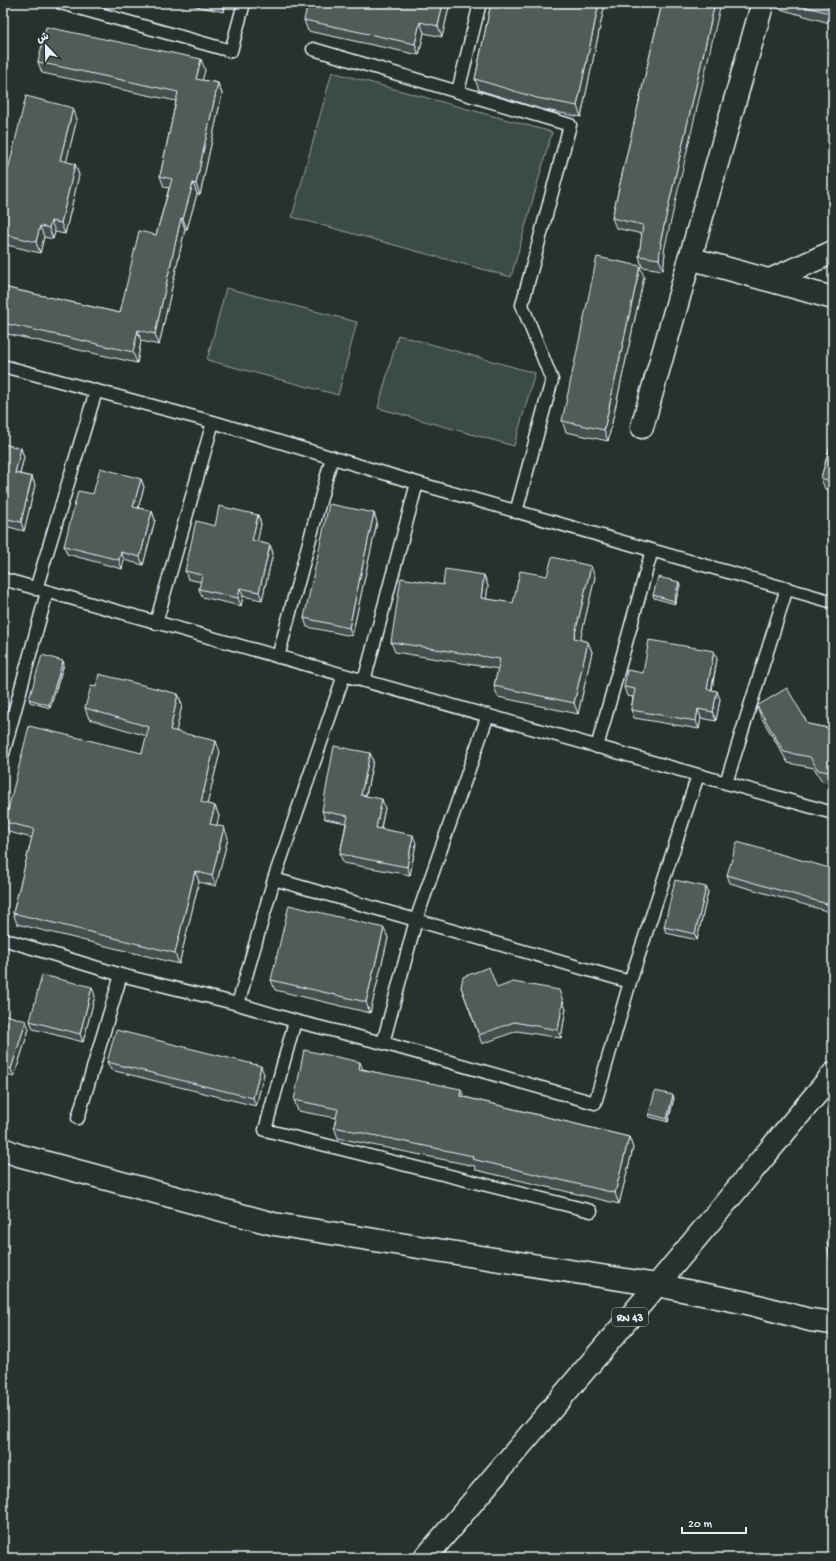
<svg xmlns="http://www.w3.org/2000/svg" width="836" height="1561" viewBox="0 0 836 1561" font-family="'Gochi Hand','Playpen Sans Arabic',sans-serif">
  <style>
    .green { fill: #3e4b47; stroke: #939ea0 }
    .lines { fill: none; stroke-linecap: round; stroke-linejoin: round }
    .lane-casing { stroke: #e8f1f8; stroke-width: 15 }
    .street-casing { stroke: #e8f1f8; stroke-width: 25 }
    .primary-casing { stroke: #e8f1f8; stroke-width: 25 }
    .lane { stroke: #26332d; stroke-width: 12 }
    .street { stroke: #26332d; stroke-width: 22 }
    .primary { stroke: #26332d; stroke-width: 22 }
    .wall { fill: #454f4d; stroke: #e8f1f8 }
    .shaded-wall { fill: #38403e; stroke: #e8f1f8 }
    .building { fill: #505c59; stroke: #e8f1f8 }
    .labels { text-anchor: middle; stroke-width: 4; stroke-linejoin: round; paint-order: stroke }
    .shield { fill: #26332d; stroke: #aeb8bb; stroke-width: 1 }
    .shield-label { font-size: 11px; font-weight: bold; fill: #e8f1f8 }
  </style>
  <rect width="100%" height="100%" fill="#26332d"/>
  <filter id="ink" filterUnits="userSpaceOnUse"><feTurbulence type="fractalNoise" baseFrequency=".025" numOctaves="2"/><feDisplacementMap in="SourceGraphic" scale="8" xChannelSelector="R" yChannelSelector="G"/><feConvolveMatrix kernelMatrix="1 2 1 2 8 2 1 2 1" color-interpolation-filters="sRGB"/></filter>
  <g filter="url(#ink)">
    <path class="green" d="M 332,72 L 552,132 L 511,277 L 292,217 Z
      M 226,288 L 357,322 L 338,395 L 207,360 Z
      M 398,335 L 535,373 L 514,446 L 378,408 Z"/>
    <g class="lines">
      <defs>
        <path id="lane" d="M 61,3 L 231,51 L 244,3
          M 313,49 L 570,125 L 522,305 L 552,380 L 516,512
          M 458,91 L 480,3
          M 3,366 L 213,422 L 417,483 L 833,602
          M 3,579 L 833,813
          M 36,589 L 96,391
          M 156,623 L 213,422
          M 278,657 L 332,457
          M 364,681 L 417,483
          M 597,747 L 652,550
          M 3,754 L 47,592
          M 726,783 L 787,588
          M 274,879 L 630,982
          M 3,939 L 121,975 L 238,1004 L 295,1021 L 383,1043 L 595,1103 L 630,982 L 698,775
          M 238,1004 L 274,879 L 344,675
          M 295,1021 L 265,1130 L 591,1211
          M 383,1043 L 416,920 L 488,715
          M 78,1118 L 121,975"/>
        <path id="street" d="M 689,258 L 833,298
          M 770,280 L 833,252
          M 642,427 L 761,9
          M 3,1149 L 18,1155 L 274,1224 L 657,1285 L 747,1303 L 810,1320 L 833,1323"/>
        <path id="primary" d="M 425,1558 L 657,1285 L 833,1074"/>
      </defs>
      <use href="#lane" class="lane-casing"/>
      <use href="#street" class="street-casing"/>
      <use href="#primary" class="primary-casing"/>
      <use href="#lane" class="lane"/>
      <use href="#street" class="street"/>
      <use href="#primary" class="primary"/>
    </g>
    <path class="wall" d="M 181,3 L 226,3 L 224,12 Z
      M 450,3 L 442,37 L 424,33 L 419,55 L 308,31 L 304,20 Z
      M 491,3 L 605,3 L 581,117 L 541,109 L 479,90 L 475,79 Z
      M 662,3 L 664,251 L 665,253 L 663,270 L 642,267 L 639,256 L 642,234 L 616,228 L 612,218 Z
      M 771,3 L 833,3 L 833,24 L 773,7 Z
      M 38,62 L 205,70 L 202,80 L 218,83 L 222,94 L 200,195 L 197,194 L 187,229 L 185,229 L 159,345 L 141,341 L 137,363 L 3,333 L 3,287 L 120,313 L 156,235 L 169,188 L 164,187 L 160,176 L 176,101 L 42,73 Z
      M 77,119 L 66,162 L 75,164 L 79,175 L 65,234 L 55,232 L 53,239 L 44,237 L 40,253 L 3,244 L 3,191 Z
      M 644,277 L 608,441 L 566,432 L 562,421 Z
      M 833,435 L 833,491 L 825,489 L 821,478 Z
      M 3,444 L 24,457 L 20,474 L 32,477 L 35,485 L 24,531 L 5,526 L 3,535 Z
      M 141,479 L 144,487 L 138,508 L 152,511 L 155,520 L 143,565 L 124,560 L 122,569 L 67,554 L 64,546 L 93,494 Z
      M 374,513 L 377,522 L 352,636 L 307,627 L 304,618 Z
      M 258,515 L 261,524 L 257,542 L 270,545 L 273,553 L 262,600 L 243,596 L 241,606 L 202,597 L 199,589 L 201,582 L 188,579 L 185,571 L 215,526 Z
      M 484,575 L 488,586 L 486,599 L 513,603 L 547,576 L 595,577 L 580,640 L 588,642 L 592,652 L 578,714 L 498,697 L 494,686 L 498,669 L 395,652 L 391,642 L 443,585 Z
      M 679,582 L 680,585 L 675,604 L 654,598 L 653,595 Z
      M 717,659 L 712,690 L 720,699 L 716,721 L 701,718 L 699,729 L 634,718 L 631,710 L 633,697 L 627,696 L 624,687 L 643,673 Z
      M 63,661 L 64,664 L 50,708 L 30,702 L 29,699 Z
      M 96,687 L 178,694 L 182,705 L 176,731 L 220,752 L 207,804 L 215,806 L 219,816 L 216,826 L 228,838 L 216,886 L 199,882 L 179,964 L 17,924 L 13,913 L 32,838 L 9,832 L 5,822 L 142,753 L 147,736 L 89,719 L 85,708 Z
      M 757,706 L 808,724 L 833,729 L 833,783 L 822,781 L 814,768 L 788,763 L 761,717 Z
      M 370,753 L 373,761 L 366,796 L 385,808 L 381,828 L 416,843 L 410,875 L 343,863 L 340,854 L 346,823 L 325,819 L 322,811 Z
      M 833,869 L 833,903 L 830,912 L 730,883 L 727,875 Z
      M 706,887 L 708,892 L 697,940 L 666,933 L 664,927 Z
      M 384,928 L 388,938 L 370,1013 L 275,990 L 271,980 Z
      M 461,987 L 497,988 L 566,1009 L 561,1038 L 517,1031 L 482,1044 Z
      M 95,996 L 83,1042 L 33,1029 L 30,1021 Z
      M 3,1014 L 29,1029 L 14,1077 L 3,1074 Z
      M 107,1062 L 264,1074 L 256,1106 L 111,1070 Z
      M 363,1069 L 464,1097 L 629,1137 L 633,1148 L 619,1204 L 476,1170 L 475,1166 L 338,1138 L 334,1127 L 336,1118 L 298,1111 L 294,1100 Z
      M 674,1098 L 668,1122 L 650,1117 L 649,1114 Z"/>
    <path class="shaded-wall" d="M 221,3 L 226,3 L 224,12 Z
      M 443,3 L 450,3 L 442,37 L 438,26 Z
      M 599,3 L 605,3 L 581,117 L 577,106 Z
      M 715,3 L 721,3 L 664,251 L 665,253 L 663,270 L 659,259 L 660,243 Z
      M 420,22 L 424,33 L 419,55 L 415,44 Z
      M 201,59 L 205,70 L 200,90 L 196,79 Z
      M 218,83 L 222,94 L 200,195 L 196,184 Z
      M 73,108 L 77,119 L 64,171 L 60,160 Z
      M 75,164 L 79,175 L 65,234 L 61,223 Z
      M 193,183 L 197,194 L 187,229 L 183,219 Z
      M 181,218 L 185,229 L 159,345 L 155,334 Z
      M 51,221 L 55,232 L 53,239 L 49,228 Z
      M 40,226 L 44,237 L 40,253 L 36,242 Z
      M 640,266 L 644,277 L 608,441 L 604,430 Z
      M 138,330 L 141,341 L 137,363 L 133,352 Z
      M 21,448 L 24,457 L 18,481 L 15,473 Z
      M 32,477 L 35,485 L 24,531 L 21,522 Z
      M 141,479 L 144,487 L 136,515 L 133,507 Z
      M 152,511 L 155,520 L 143,565 L 140,557 Z
      M 374,513 L 377,522 L 352,636 L 349,628 Z
      M 258,515 L 261,524 L 256,549 L 252,540 Z
      M 3,521 L 5,526 L 3,535 Z
      M 270,545 L 273,553 L 262,600 L 259,592 Z
      M 121,552 L 124,560 L 122,569 L 119,560 Z
      M 591,566 L 595,577 L 578,649 L 574,638 Z
      M 484,575 L 488,586 L 485,609 L 481,598 Z
      M 679,582 L 680,585 L 675,604 L 674,601 Z
      M 240,588 L 243,596 L 241,606 L 238,598 Z
      M 588,642 L 592,652 L 578,714 L 574,703 Z
      M 714,651 L 717,659 L 710,697 L 707,689 Z
      M 63,661 L 64,664 L 50,708 L 49,705 Z
      M 717,691 L 720,699 L 716,721 L 713,712 Z
      M 178,694 L 182,705 L 174,741 L 170,730 Z
      M 698,709 L 701,718 L 699,729 L 696,721 Z
      M 216,741 L 220,752 L 205,813 L 201,802 Z
      M 370,753 L 373,761 L 364,804 L 361,795 Z
      M 382,799 L 385,808 L 379,836 L 376,828 Z
      M 215,806 L 219,816 L 214,835 L 210,824 Z
      M 224,827 L 228,838 L 216,886 L 212,876 Z
      M 413,835 L 416,843 L 410,875 L 407,867 Z
      M 195,871 L 199,882 L 179,964 L 175,953 Z
      M 833,884 L 833,903 L 830,912 L 827,904 Z
      M 706,887 L 708,892 L 697,940 L 695,934 Z
      M 384,928 L 388,938 L 370,1013 L 366,1002 Z
      M 92,987 L 95,996 L 83,1042 L 80,1034 Z
      M 563,1001 L 566,1009 L 561,1038 L 558,1030 Z
      M 26,1021 L 29,1029 L 14,1077 L 11,1069 Z
      M 360,1062 L 364,1073 L 359,1069 Z
      M 261,1066 L 264,1074 L 256,1106 L 253,1098 Z
      M 461,1089 L 465,1100 L 460,1096 Z
      M 673,1095 L 674,1098 L 668,1122 L 667,1119 Z
      M 629,1137 L 633,1148 L 619,1204 L 615,1193 Z"/>
    <path class="building" d="M 308,3 L 443,3 L 438,26 L 420,22 L 415,44 L 304,20 Z
      M 491,3 L 599,3 L 577,106 L 537,98 L 475,79 Z
      M 662,3 L 715,3 L 660,243 L 661,243 L 659,259 L 639,256 L 643,225 L 612,218 Z
      M 792,3 L 833,3 L 833,14 Z
      M 46,27 L 201,59 L 196,79 L 218,83 L 196,184 L 193,183 L 183,219 L 181,218 L 155,334 L 138,330 L 133,352 L 3,323 L 3,287 L 120,313 L 139,231 L 156,235 L 172,179 L 160,176 L 178,92 L 38,62 Z
      M 26,96 L 73,108 L 60,160 L 75,164 L 61,223 L 51,221 L 49,228 L 40,226 L 36,242 L 3,234 L 3,191 Z
      M 597,257 L 640,266 L 604,430 L 562,421 Z
      M 833,435 L 833,482 L 821,478 Z
      M 3,444 L 21,448 L 15,473 L 32,477 L 21,522 L 3,518 Z
      M 100,468 L 141,479 L 133,507 L 152,511 L 140,557 L 121,552 L 119,560 L 64,546 L 78,491 L 93,494 Z
      M 329,504 L 374,513 L 349,628 L 304,618 Z
      M 219,506 L 258,515 L 252,540 L 270,545 L 259,592 L 240,588 L 238,598 L 199,589 L 202,575 L 185,571 L 196,521 L 215,526 Z
      M 552,557 L 591,566 L 574,638 L 588,642 L 574,703 L 494,686 L 500,659 L 391,642 L 401,578 L 443,585 L 445,569 L 484,575 L 481,598 L 513,603 L 520,571 L 547,576 Z
      M 658,577 L 679,582 L 674,601 L 653,595 Z
      M 649,640 L 714,651 L 707,689 L 717,691 L 713,712 L 698,709 L 696,721 L 631,710 L 635,689 L 624,687 L 627,670 L 643,673 Z
      M 42,655 L 63,661 L 49,705 L 29,699 Z
      M 99,674 L 178,694 L 170,730 L 216,741 L 201,802 L 215,806 L 210,824 L 224,827 L 212,876 L 195,871 L 175,953 L 13,913 L 34,829 L 5,822 L 29,726 L 142,753 L 149,727 L 85,708 L 91,686 L 96,687 Z
      M 787,688 L 808,724 L 833,729 L 833,773 L 818,770 L 810,757 L 784,752 L 757,706 Z
      M 334,746 L 370,753 L 361,795 L 382,799 L 376,828 L 413,835 L 407,867 L 340,854 L 348,816 L 322,811 Z
      M 737,842 L 833,869 L 833,884 L 827,904 L 727,875 Z
      M 675,880 L 706,887 L 695,934 L 664,927 Z
      M 289,905 L 384,928 L 366,1002 L 271,980 Z
      M 489,967 L 497,988 L 513,982 L 559,990 L 563,1001 L 558,1030 L 514,1022 L 479,1035 L 461,987 L 463,977 Z
      M 42,975 L 92,987 L 80,1034 L 30,1021 Z
      M 3,1014 L 26,1021 L 11,1069 L 3,1066 Z
      M 116,1030 L 261,1066 L 253,1098 L 107,1062 Z
      M 304,1050 L 360,1062 L 359,1069 L 461,1089 L 460,1096 L 629,1137 L 615,1193 L 472,1159 L 473,1156 L 334,1127 L 338,1109 L 294,1100 Z
      M 655,1091 L 673,1095 L 667,1119 L 649,1114 Z
      M 833,1242 L 833,1281 L 827,1243 Z"/>
  </g>
  <g class="labels">
    <rect class="shield" x="612" y="1308" width="36" height="18" rx="3"/>
    <g class="shield-label">
      <text x="630" y="1321">RN 43</text>
    </g>
  </g>
  <rect width="836" height="1561" fill="none" stroke="#26332d" stroke-width="16"/>
  <rect x="8" y="8" width="820" height="1545" fill="none" stroke="#e8f1f8" stroke-width="1.5" filter="url(#ink)"/>
  <g transform="translate(46 46) rotate(338)" stroke="#26332d" stroke-width="3" paint-order="stroke">
  <path d="M0-3L7 15L0 10L-7 15Z" fill="#e8f1f8"/>
  <text y="-6" font-size="11" font-weight="bold" text-anchor="middle" fill="#e8f1f8">ش</text>
  </g>
  <path d="M682 1527v6h64v-6" fill="none" stroke="#e8f1f8" stroke-width="2"/>
  <text x="688" y="1527" font-size="12" fill="#e8f1f8" stroke="#26332d" stroke-width="3" paint-order="stroke">20 m</text>
</svg>
